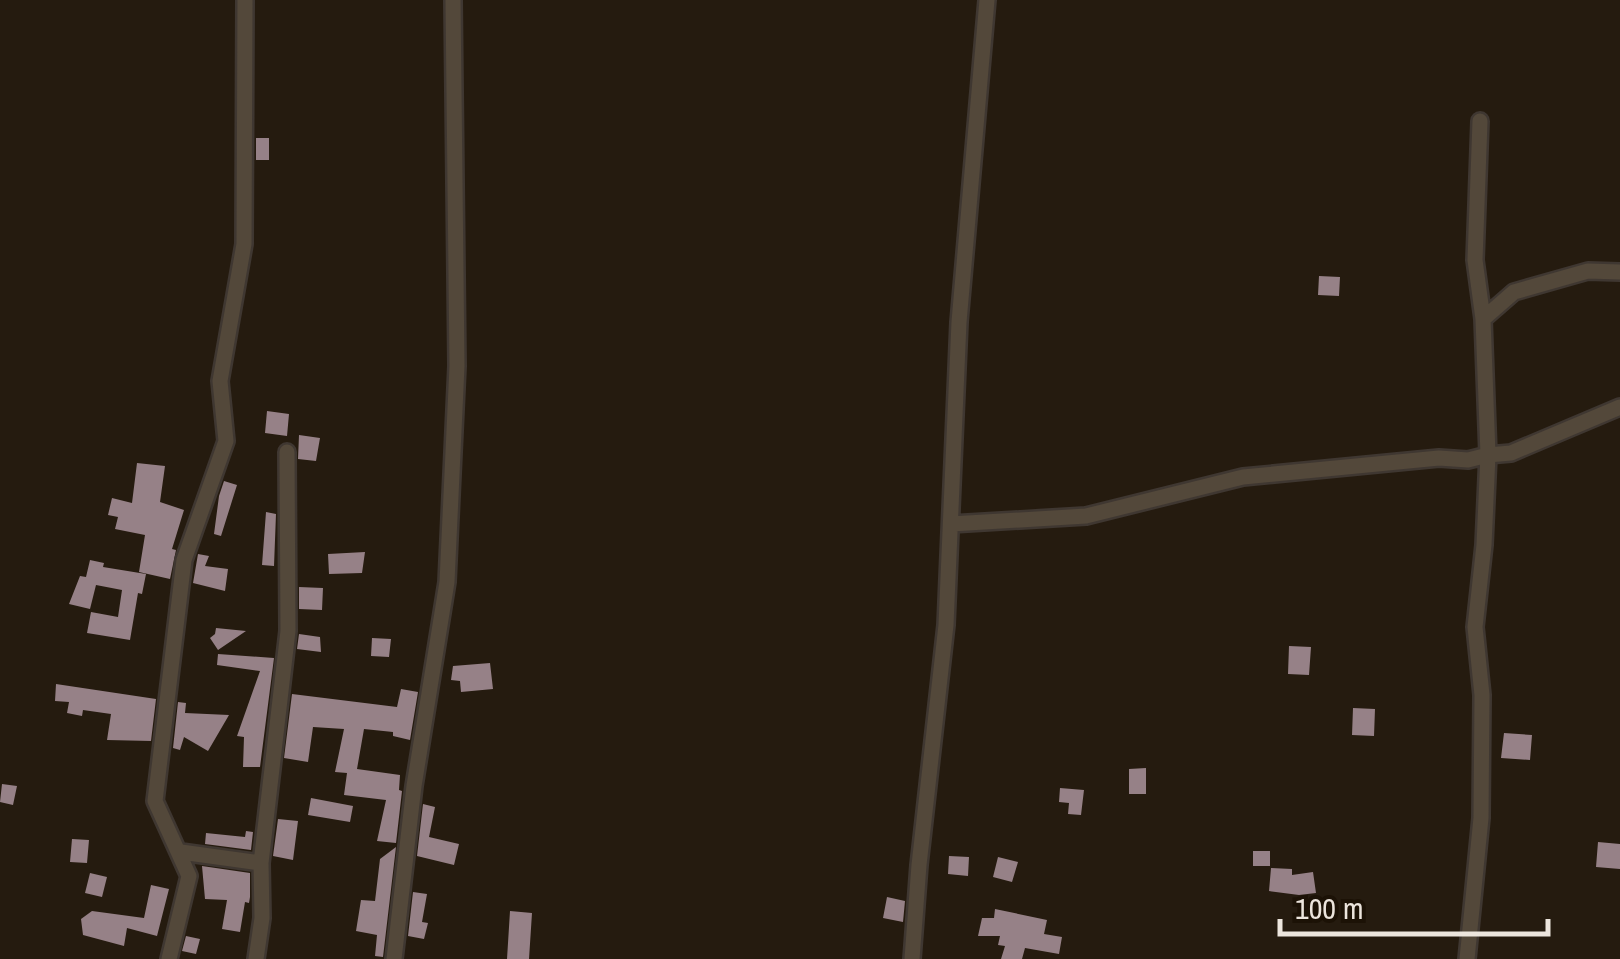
<svg xmlns="http://www.w3.org/2000/svg" width="1620" height="959" viewBox="0 0 1620 959" font-family="'Archivo Narrow',sans-serif">
  <style>
    .building { fill: #968187 }
    .lines { fill: none; stroke-linecap: round; stroke-linejoin: round }
    .minor-casing { stroke: #3f3731; stroke-width: 20 }
    .minor { stroke: #53483a; stroke-width: 15 }
  </style>
  <rect width="100%" height="100%" fill="#251b0f"/>
  <path class="building" d="M 256,138 L 269,138 L 269,160 L 256,160 Z
    M 1319,276 L 1340,277 L 1339,296 L 1318,295 Z
    M 267,411 L 289,414 L 287,436 L 265,433 Z
    M 299,435 L 320,438 L 316,461 L 298,459 Z
    M 137,463 L 165,466 L 160,502 L 184,510 L 172,549 L 176,550 L 170,579 L 139,572 L 145,535 L 115,529 L 118,517 L 108,515 L 112,498 L 132,503 Z
    M 224,481 L 237,485 L 221,536 L 214,534 L 219,496 Z
    M 266,512 L 276,514 L 274,566 L 262,565 Z
    M 365,552 L 362,573 L 329,574 L 328,554 Z
    M 198,554 L 209,556 L 205,566 L 228,569 L 225,591 L 193,583 Z
    M 90,560 L 104,563 L 103,567 L 146,574 L 142,594 L 138,593 L 130,640 L 87,633 L 91,612 L 118,617 L 122,590 L 96,585 L 90,609 L 69,604 L 80,576 L 86,577 Z
    M 299,587 L 323,588 L 322,610 L 299,609 Z
    M 216,628 L 246,631 L 218,650 L 210,638 L 215,634 Z
    M 299,634 L 320,637 L 321,652 L 297,649 Z
    M 372,638 L 391,639 L 389,657 L 371,656 Z
    M 1289,646 L 1311,647 L 1309,675 L 1288,674 Z
    M 218,654 L 274,658 L 260,767 L 243,767 L 244,737 L 237,736 L 260,671 L 217,665 Z
    M 490,663 L 493,689 L 461,692 L 460,681 L 451,680 L 453,666 Z
    M 56,684 L 156,699 L 151,741 L 107,740 L 111,714 L 83,710 L 82,716 L 67,713 L 69,702 L 55,701 Z
    M 401,689 L 418,692 L 410,740 L 393,736 L 393,732 L 364,729 L 357,769 L 400,775 L 399,790 L 402,791 L 396,843 L 377,841 L 386,800 L 344,795 L 347,773 L 335,772 L 344,729 L 313,727 L 308,762 L 284,758 L 292,694 L 397,707 Z
    M 178,702 L 186,703 L 185,713 L 229,715 L 208,751 L 184,737 L 180,750 L 173,748 Z
    M 1353,708 L 1375,709 L 1374,736 L 1352,735 Z
    M 1504,733 L 1532,735 L 1530,760 L 1501,758 Z
    M 1146,768 L 1146,794 L 1129,794 L 1129,769 Z
    M 2,784 L 17,786 L 13,805 L 0,802 Z
    M 1060,788 L 1084,790 L 1081,815 L 1068,814 L 1069,803 L 1059,802 Z
    M 311,798 L 353,806 L 350,822 L 308,815 Z
    M 423,804 L 435,807 L 429,837 L 459,844 L 454,865 L 417,856 Z
    M 278,819 L 298,821 L 293,860 L 273,856 Z
    M 246,831 L 253,832 L 251,850 L 205,844 L 206,833 L 245,837 Z
    M 72,839 L 89,840 L 87,863 L 70,862 Z
    M 1598,842 L 1620,844 L 1620,869 L 1596,867 Z
    M 396,847 L 383,957 L 375,956 L 377,935 L 356,931 L 361,900 L 375,901 L 380,859 Z
    M 1253,851 L 1270,851 L 1270,866 L 1253,866 Z
    M 949,856 L 969,857 L 968,876 L 948,874 Z
    M 998,857 L 1018,862 L 1012,882 L 993,877 Z
    M 202,866 L 250,873 L 250,897 L 249,903 L 245,902 L 240,932 L 222,929 L 227,900 L 205,899 Z
    M 1271,868 L 1292,869 L 1292,875 L 1313,872 L 1316,893 L 1299,895 L 1269,891 Z
    M 90,873 L 107,877 L 102,897 L 85,893 Z
    M 151,885 L 169,889 L 157,936 L 127,928 L 124,946 L 83,935 L 81,919 L 92,911 L 144,918 Z
    M 413,892 L 427,894 L 422,922 L 428,923 L 424,939 L 408,936 Z
    M 887,897 L 905,901 L 903,922 L 883,918 Z
    M 995,909 L 1047,920 L 1044,934 L 1062,937 L 1059,954 L 1025,948 L 1022,959 L 1001,959 L 1005,946 L 998,945 L 1000,936 L 978,936 L 982,918 L 994,918 Z
    M 510,911 L 532,913 L 529,959 L 507,959 Z
    M 186,936 L 200,939 L 196,954 L 182,951 Z"/>
  <g class="lines">
    <defs>
      <path id="minor" d="M 1480,121 L 1475,260 L 1483,319
        M 951,524 L 1086,516 L 1243,477 L 1439,458 L 1468,460 L 1488,455 L 1483,319 L 1514,292 L 1588,271 L 1620,272
        M 181,852 L 261,863 L 262,918 L 256,959
        M 261,863 L 288,631 L 287,452
        M 169,959 L 189,876 L 155,801 L 184,560 L 226,441 L 220,381 L 244,244 L 245,0
        M 394,959 L 414,786 L 447,582 L 457,366 L 453,0
        M 912,959 L 919,865 L 946,625 L 959,322 L 987,0
        M 1467,959 L 1481,818 L 1482,695 L 1475,627 L 1484,545 L 1488,455 L 1511,453 L 1620,407"/>
    </defs>
    <use href="#minor" class="minor-casing"/>
    <use href="#minor" class="minor"/>
  </g>
  <path d="M1280 919v15h268v-15" fill="none" stroke="#ece5dd" stroke-width="5"/>
  <text x="1295" y="919" font-size="30" fill="#ece5dd" stroke="#1c1206" stroke-width="8" paint-order="stroke">100 m</text>
</svg>
